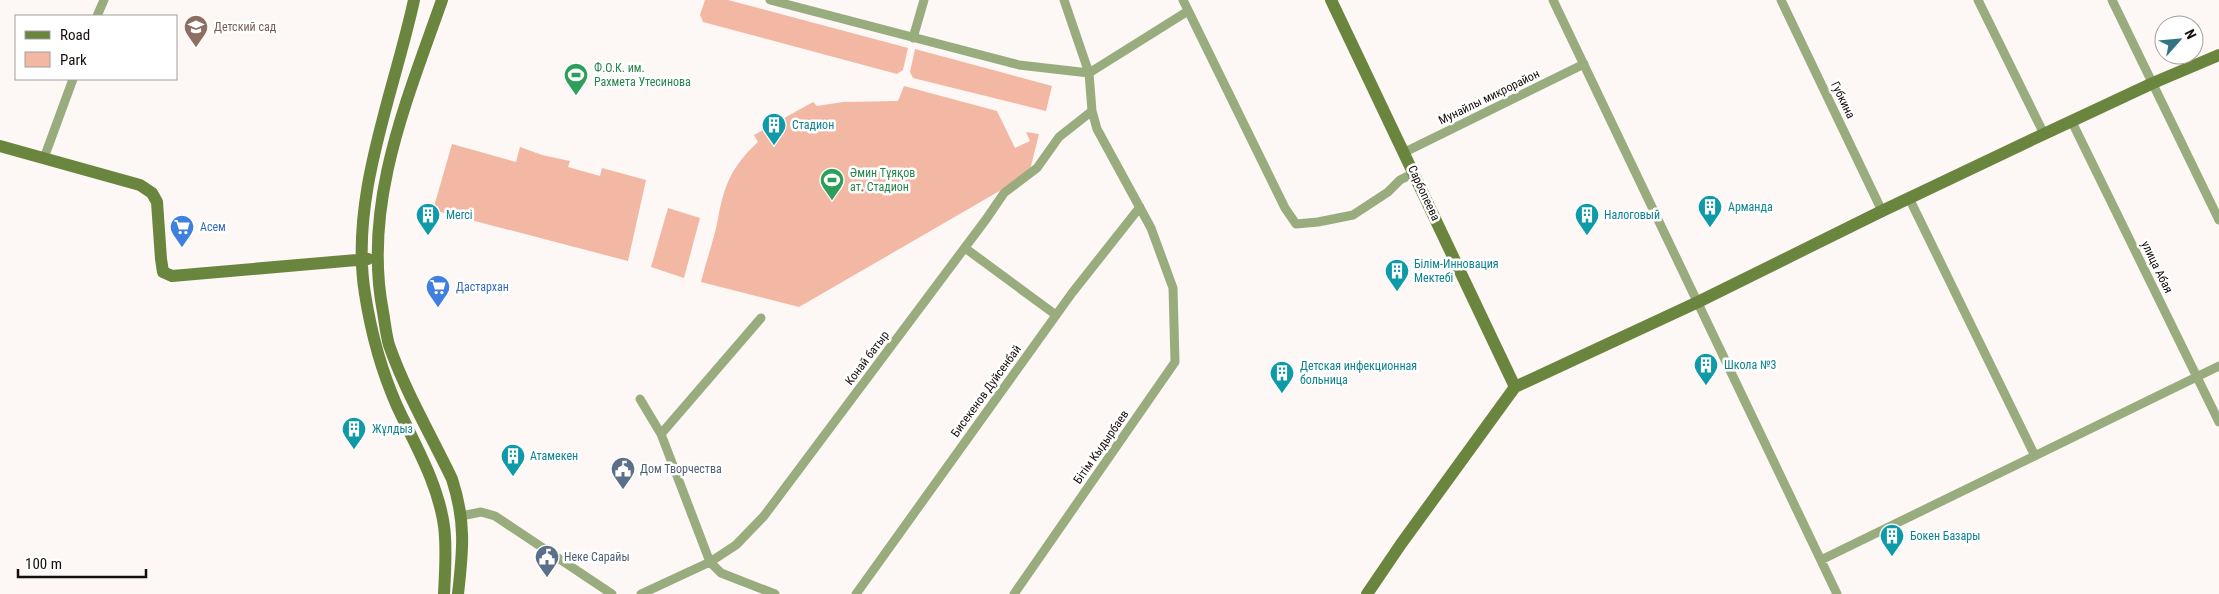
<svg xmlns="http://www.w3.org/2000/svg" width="2219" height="594" viewBox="0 0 2219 594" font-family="'Roboto Condensed',sans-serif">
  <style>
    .green { fill: #f3b8a3 }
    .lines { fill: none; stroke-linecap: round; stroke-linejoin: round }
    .street { stroke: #98ac7d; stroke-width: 9 }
    .secondary { stroke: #6a863e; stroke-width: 12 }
    .labels { text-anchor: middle; stroke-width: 5; stroke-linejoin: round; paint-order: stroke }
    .education-label { font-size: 12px; fill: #785e54; stroke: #fff; text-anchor: start }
    .leisure-label { font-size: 12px; fill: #27864d; stroke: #fff; text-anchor: start }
    .street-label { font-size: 12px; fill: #170e0b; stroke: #fff }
    .culture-label { font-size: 12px; fill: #0d838f; stroke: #fff; text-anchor: start }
    .shop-label { font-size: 12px; fill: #366cbe; stroke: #fff; text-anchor: start }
    .service-label { font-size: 12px; fill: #4e5e75; stroke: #fff; text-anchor: start }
  </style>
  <rect width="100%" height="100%" fill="#fdf7f6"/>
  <path class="green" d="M 705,0 L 728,0 L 908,48 L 903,70 L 897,74 L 703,22 L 700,15 Z
    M 915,49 L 1052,86 L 1046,111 L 913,78 L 910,72 Z
    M 904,86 L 997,111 L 1015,148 L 1030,141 L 1026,132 L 1039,134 L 1029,174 L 799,307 L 701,282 C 706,261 714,240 718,219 C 724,185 732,166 758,142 L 754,135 L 813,102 L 817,106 L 843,102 L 898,101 Z
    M 452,144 L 516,162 L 520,147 L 542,155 L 570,161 L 568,167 L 600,176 L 602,168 L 646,180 L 628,261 L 433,210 Z
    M 668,208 L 700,218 L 684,278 L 651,267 Z"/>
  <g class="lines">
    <path class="street" d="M 770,0 L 1019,65 L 1089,73 L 1188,11
      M 1183,0 L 1285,208 L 1296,224 L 1318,222 L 1353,215 L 1388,192 L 1400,180 L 1414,173
      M 1553,0 L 1837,594
      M 1781,0 L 1882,211
      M 1978,0 L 2044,134
      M 2112,0 L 2219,220
      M 97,16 L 104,0
      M 913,38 L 924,0
      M 2072,122 L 2219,422
      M 1405,152 L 1584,64
      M 44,158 L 73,79
      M 1909,198 L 2035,456
      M 965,248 L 1056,315
      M 640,399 L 661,434 L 710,562 L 721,573 L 775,594
      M 661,434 L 761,318
      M 461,516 L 481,512 L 495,516 L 612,594
      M 1821,560 L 2219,366
      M 641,594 L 710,562 L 736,545 L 764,516 L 987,218 L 1004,193 L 1037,168 L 1059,137 L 1092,111
      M 856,594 L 1072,293 L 1140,207
      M 1014,594 L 1175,362 L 1173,288 L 1151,228 L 1097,129 L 1092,111 L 1089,73 L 1064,0"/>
    <path class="secondary" d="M 414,0 C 394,93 349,198 365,294 C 371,332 381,370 397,406 C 415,445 438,483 444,526 C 447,548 445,572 444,594
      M 442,0 C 407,100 362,204 383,312 C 385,323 386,335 389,345 C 405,391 431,435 452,479 C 466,522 463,550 458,594
      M 1331,0 L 1515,387
      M 0,146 L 140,185 L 152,193 L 157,202 L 161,259 L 163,272 L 172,276 L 368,259
      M 1367,594 L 1401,544 L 1515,387 L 1698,302 L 1882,211 L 2044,134 L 2153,83 L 2219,55"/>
  </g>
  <defs>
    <symbol id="school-pin" viewBox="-11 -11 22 30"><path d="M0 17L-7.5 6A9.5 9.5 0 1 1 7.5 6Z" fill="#8d6e63" stroke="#fff"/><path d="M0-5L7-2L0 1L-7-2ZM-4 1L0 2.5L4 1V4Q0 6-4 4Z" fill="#fff"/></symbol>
    <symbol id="stadium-pin" viewBox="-11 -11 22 30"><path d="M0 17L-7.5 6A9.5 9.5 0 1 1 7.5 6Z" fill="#2e9e5b" stroke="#fff"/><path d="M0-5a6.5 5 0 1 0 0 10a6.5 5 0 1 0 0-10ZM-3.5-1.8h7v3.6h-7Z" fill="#fff"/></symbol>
    <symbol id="building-pin" viewBox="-11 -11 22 30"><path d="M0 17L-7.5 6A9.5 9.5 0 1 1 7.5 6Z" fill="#0f9aa8" stroke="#fff"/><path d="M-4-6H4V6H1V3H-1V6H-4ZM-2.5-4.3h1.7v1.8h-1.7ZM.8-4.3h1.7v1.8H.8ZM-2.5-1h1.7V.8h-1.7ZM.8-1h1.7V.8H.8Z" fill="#fff"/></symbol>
    <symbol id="supermarket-pin" viewBox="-11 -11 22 30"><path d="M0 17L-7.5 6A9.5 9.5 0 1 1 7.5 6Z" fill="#3f7fe0" stroke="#fff"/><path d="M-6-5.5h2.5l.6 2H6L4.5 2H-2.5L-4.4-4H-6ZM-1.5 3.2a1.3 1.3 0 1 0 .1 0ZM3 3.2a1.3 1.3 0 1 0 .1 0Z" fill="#fff"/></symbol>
    <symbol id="civic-pin" viewBox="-11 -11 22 30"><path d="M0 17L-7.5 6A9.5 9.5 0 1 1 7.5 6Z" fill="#5c6f8a" stroke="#fff"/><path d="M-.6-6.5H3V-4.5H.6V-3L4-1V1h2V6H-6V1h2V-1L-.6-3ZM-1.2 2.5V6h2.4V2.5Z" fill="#fff"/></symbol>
  </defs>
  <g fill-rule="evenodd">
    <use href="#school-pin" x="182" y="13" width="28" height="38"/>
    <use href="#stadium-pin" x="562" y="61" width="28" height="38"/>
    <use href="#building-pin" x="760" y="111" width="28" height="38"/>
    <use href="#stadium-pin" x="818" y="166" width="28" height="38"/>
    <use href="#building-pin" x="1696" y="193" width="28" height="38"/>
    <use href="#building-pin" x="414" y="201" width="28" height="38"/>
    <use href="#building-pin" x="1573" y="201" width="28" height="38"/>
    <use href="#supermarket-pin" x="168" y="213" width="28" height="38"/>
    <use href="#building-pin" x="1383" y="257" width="28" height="38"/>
    <use href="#supermarket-pin" x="424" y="273" width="28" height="38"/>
    <use href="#building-pin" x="1692" y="351" width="28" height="38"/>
    <use href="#building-pin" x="1268" y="359" width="28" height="38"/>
    <use href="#building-pin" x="340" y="415" width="28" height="38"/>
    <use href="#building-pin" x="499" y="442" width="28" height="38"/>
    <use href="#civic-pin" x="609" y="455" width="28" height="38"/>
    <use href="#building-pin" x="1878" y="522" width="28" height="38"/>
    <use href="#civic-pin" x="533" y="543" width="28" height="38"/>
  </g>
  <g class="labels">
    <g class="education-label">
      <text x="214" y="31">Детский сад</text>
    </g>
    <g class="leisure-label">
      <text x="594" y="72">Ф.О.К. им.<tspan x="594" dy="14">Рахмета Утесинова</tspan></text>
      <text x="850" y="177">Әмин Тұяқов<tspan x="850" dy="14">ат. Стадион</tspan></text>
    </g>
    <g class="street-label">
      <text transform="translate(1489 97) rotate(-26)" y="4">Мунайлы микрорайон</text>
      <text transform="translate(1843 100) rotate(64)" y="4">Губкина</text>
      <text transform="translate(1424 193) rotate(65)" y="4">Сарбопеева</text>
      <text transform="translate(2157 267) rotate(64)" y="4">улица Абая</text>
      <text transform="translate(867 358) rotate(-53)" y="4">Конай батыр</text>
      <text transform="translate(986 391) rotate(-54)" y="4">Бисекенов Дуйсенбай</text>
      <text transform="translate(1101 447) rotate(-55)" y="4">Бiтiм Кыдырбаев</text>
    </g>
    <g class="culture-label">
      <text x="792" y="129">Стадион</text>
      <text x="1728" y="211">Арманда</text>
      <text x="446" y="219">Merci</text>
      <text x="1604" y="219">Налоговый</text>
      <text x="1414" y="268">Білім-Инновация<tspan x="1414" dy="14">Мектебі</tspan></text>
      <text x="1724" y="369">Школа №3</text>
      <text x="1300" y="370">Детская инфекционная<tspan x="1300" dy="14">больница</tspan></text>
      <text x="372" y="433">Жұлдыз</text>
      <text x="530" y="460">Атамекен</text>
      <text x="1910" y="540">Бокен Базары</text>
    </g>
    <g class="shop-label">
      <text x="200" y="231">Асем</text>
      <text x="456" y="291">Дастархан</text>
    </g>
    <g class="service-label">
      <text x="640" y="473">Дом Творчества</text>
      <text x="564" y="561">Неке Сарайы</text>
    </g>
  </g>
  <rect x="15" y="15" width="162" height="65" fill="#ffffff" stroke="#a29f9d"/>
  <rect x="25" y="31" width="25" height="8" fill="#6a863e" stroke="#a29f9d"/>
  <text x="60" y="40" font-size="15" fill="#170e0b">Road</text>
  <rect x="25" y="52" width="25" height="15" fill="#f3b8a3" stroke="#a29f9d"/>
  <text x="60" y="65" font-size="15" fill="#170e0b">Park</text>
  <g transform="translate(2179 40) rotate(63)"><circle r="24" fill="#ffffff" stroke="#a29f9d"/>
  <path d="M0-4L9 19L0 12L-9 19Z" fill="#317485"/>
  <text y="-8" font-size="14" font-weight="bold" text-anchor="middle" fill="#170e0b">N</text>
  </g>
  <path d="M18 569v8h128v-8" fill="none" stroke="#170e0b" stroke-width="2.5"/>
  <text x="25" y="569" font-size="15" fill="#170e0b" stroke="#ffffff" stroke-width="4" paint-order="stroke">100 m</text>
</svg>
